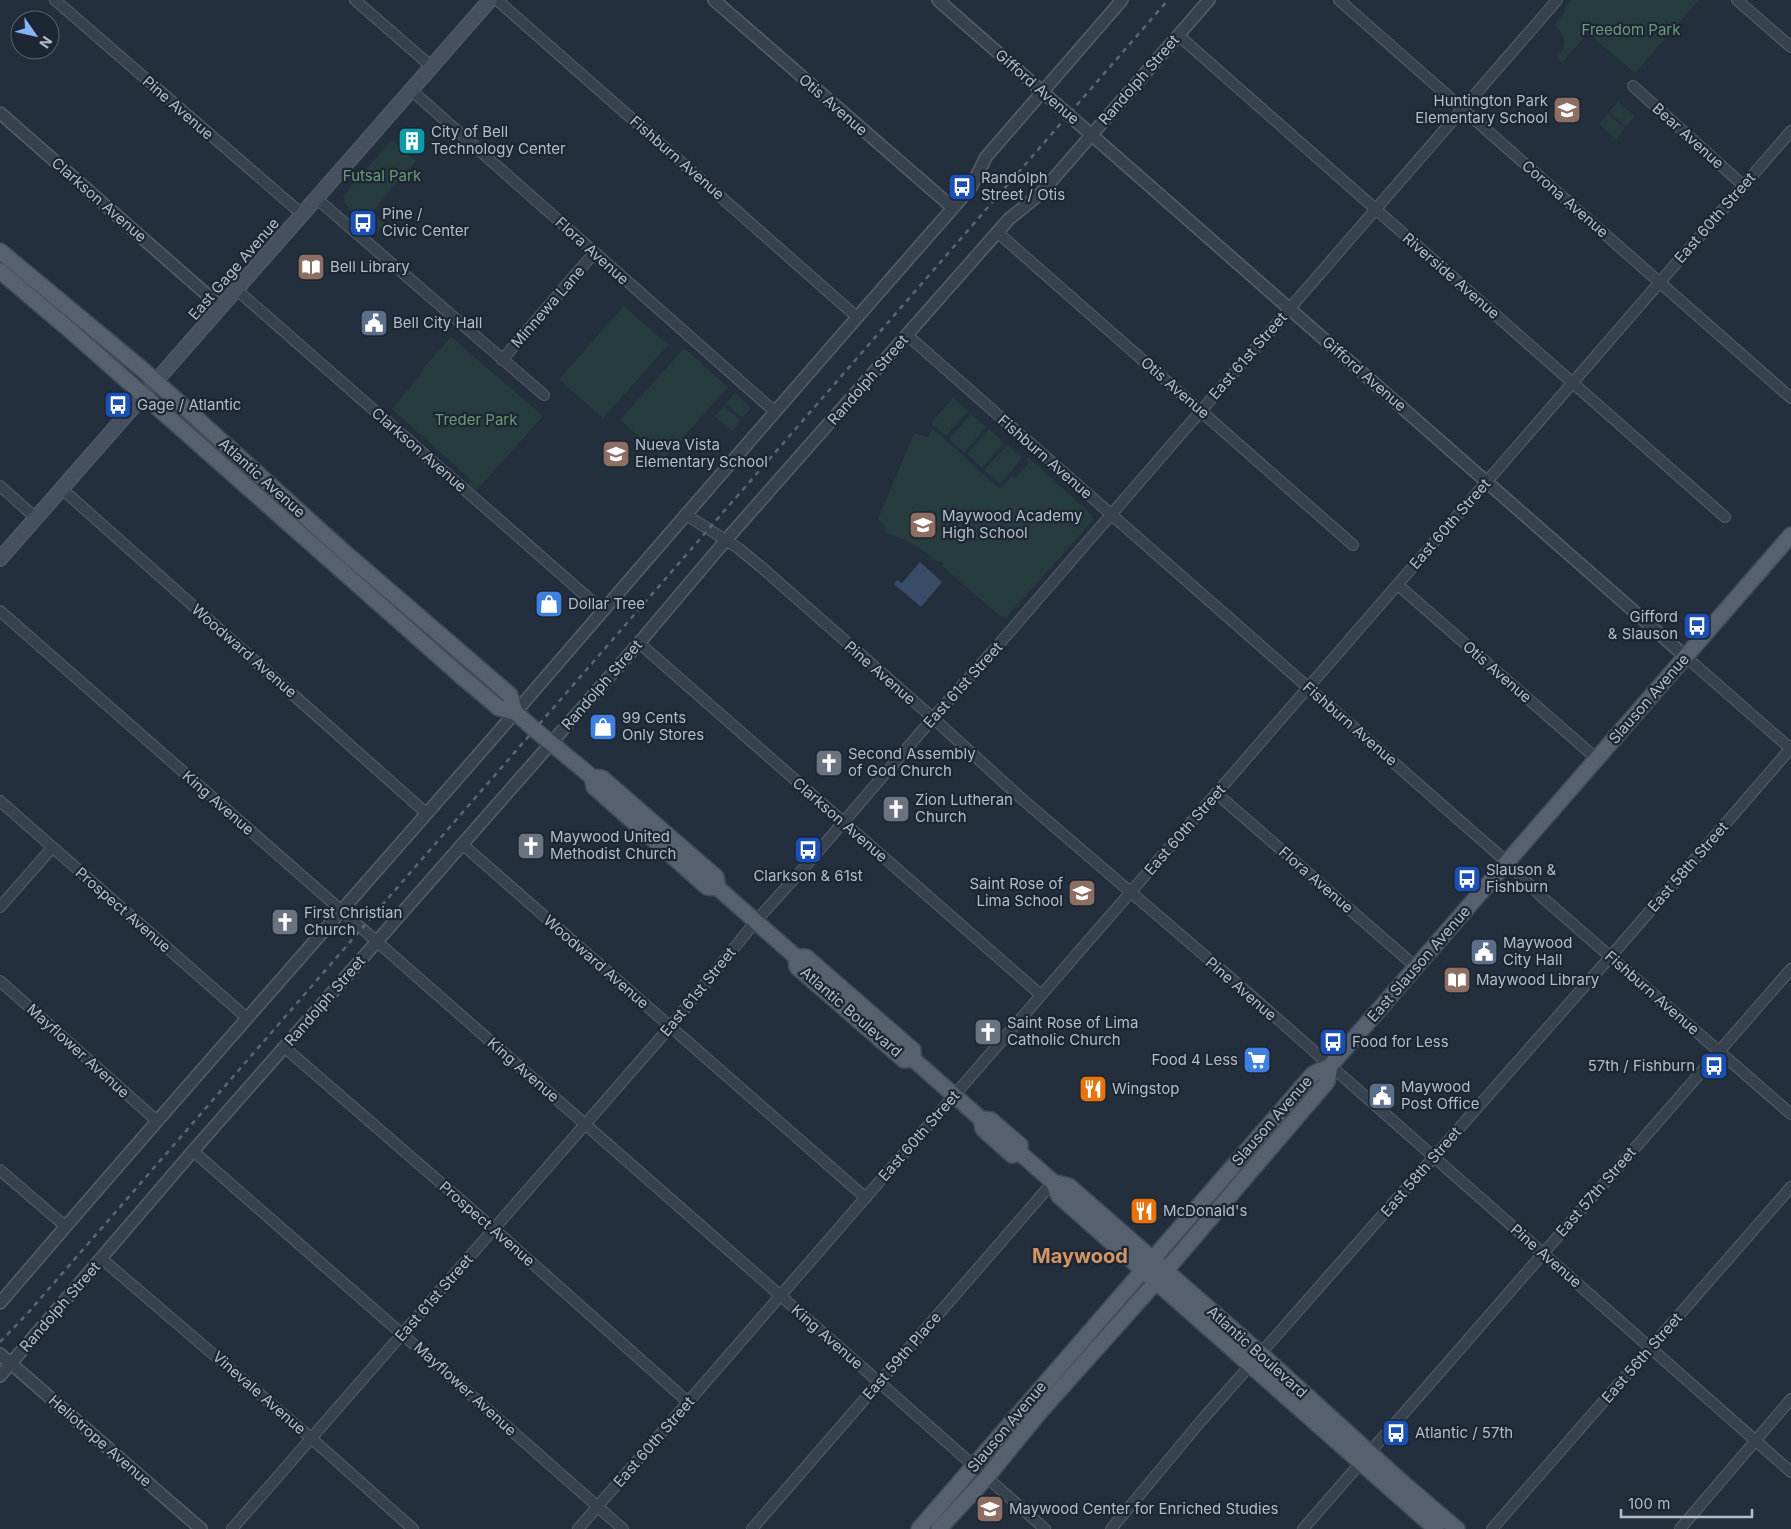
<svg xmlns="http://www.w3.org/2000/svg" width="1791" height="1529" viewBox="0 0 1791 1529" font-family="Inter,sans-serif">
  <style>
    .green { fill: #263c3f }
    .water { fill: #394c67 }
    .lines { fill: none; stroke-linecap: round; stroke-linejoin: round }
    .minor-casing { stroke: #565f6c; stroke-width: 12 }
    .tertiary-casing { stroke: #565f6c; stroke-width: 14 }
    .secondary-casing { stroke: #565f6c; stroke-width: 16 }
    .primary-casing { stroke: #414a57; stroke-width: 18 }
    .minor { stroke: #38414e; stroke-width: 10 }
    .tertiary { stroke: #38414e; stroke-width: 11 }
    .secondary { stroke: #465061; stroke-width: 14 }
    .primary { stroke: #56606e; stroke-width: 15 }
    .rail { stroke: #5a6575; stroke-width: 2.5; stroke-dasharray: 5 5; stroke-linecap: butt }
    .labels { text-anchor: middle; stroke-width: 4.5; stroke-linejoin: round; paint-order: stroke }
    .park-label { font-size: 15px; fill: #6b9a76; stroke: #1d2633 }
    .street-label { font-size: 15px; fill: #b4bcc9; stroke: #1d2633 }
    .poi-label { font-size: 15px; fill: #b4bcc9; stroke: #1d2633; text-anchor: start }
    .district-label { font-size: 20px; font-weight: bold; fill: #d59563; stroke: #1d2633 }
  </style>
  <rect width="100%" height="100%" fill="#242f3e"/>
  <path class="green" d="M 1571,0 L 1699,0 L 1635,73 L 1588,33 L 1562,63 L 1557,58 C 1567,46 1567,35 1554,25 L 1565,12 L 1565,7 Z
    M 1618,102 L 1635,116 L 1626,127 L 1609,112 Z
    M 1608,114 L 1625,128 L 1616,139 L 1599,124 Z
    M 392,140 L 416,161 L 364,221 L 344,203 L 345,199 L 343,196 Z
    M 374,215 L 385,224 L 377,233 L 366,223 Z
    M 624,306 L 668,345 L 603,418 L 559,379 Z
    M 451,337 L 543,416 L 476,491 L 469,485 L 469,478 L 392,409 L 423,372 L 421,371 Z
    M 684,348 L 728,387 L 664,459 L 620,420 Z
    M 735,393 L 751,408 L 742,418 L 726,404 Z
    M 953,398 L 968,411 L 946,436 L 931,423 Z
    M 724,406 L 741,420 L 732,431 L 715,416 Z
    M 971,414 L 986,427 L 964,452 L 949,439 Z
    M 933,429 L 1000,489 L 1012,476 L 1015,478 L 1029,463 L 1026,460 L 1028,457 L 1091,514 L 1093,520 L 1006,618 L 1003,616 L 1001,617 L 942,566 L 944,564 L 941,561 L 939,563 C 922,549 910,540 887,534 L 885,526 L 878,519 L 914,433 L 928,437 Z
    M 989,429 L 1004,443 L 982,468 L 967,454 Z
    M 1007,445 L 1022,458 L 1000,484 L 984,470 Z"/>
  <path class="water" d="M 920,562 L 942,582 L 921,607 L 894,584 L 897,580 L 902,583 Z"/>
  <g class="lines">
    <defs>
      <path id="minor" d="M 55,0 L 303,215
        M 355,0 L 432,67
        M 497,0 L 857,317
        M 1339,0 L 1791,398
        M 1737,0 L 1791,47
        M 1178,35 L 1725,517
        M 1633,86 L 1744,186
        M 411,90 L 774,411
        M 317,199 L 544,395
        M 997,232 L 1353,545
        M 237,290 L 602,610
        M 907,335 L 1508,863 L 1543,898 L 1791,1114
        M 502,360 L 594,253
        M 0,486 L 36,518
        M 62,489 L 426,813
        M 685,514 L 738,548 L 760,566 L 933,718 L 1022,799 L 1239,985 L 1791,1472
        M 1398,585 L 1597,759
        M 0,611 L 879,1382 L 1045,1529
        M 639,643 L 1041,995
        M 1686,657 L 1791,749
        M 1216,793 L 1416,967
        M 0,801 L 247,1018
        M 462,844 L 866,1198
        M 0,907 L 52,848
        M 0,981 L 156,1120
        M 284,1047 L 494,1229 L 688,1402
        M 193,1151 L 402,1334 L 623,1529
        M 0,1170 L 65,1226
        M 102,1259 L 311,1438 L 413,1529
        M 232,1529 L 670,1027 L 756,921 L 809,862 L 933,718 L 999,644 L 1557,0
        M 578,1529 L 1791,131
        M 752,1529 L 1053,1182
        M 1111,1529 L 1201,1421 L 1611,956 L 1791,748
        M 1303,1529 L 1791,969
        M 1492,1529 L 1791,1187
        M 1680,1529 L 1791,1399"/>
      <path id="tertiary" d="M 714,0 L 953,208
        M 938,0 L 1686,657
        M 0,113 L 221,307
        M 0,1303 C 169,1105 342,911 513,715 C 659,546 805,376 953,208 L 971,187 L 986,157 L 1122,0
        M 0,1354 L 201,1529
        M 0,1376 L 193,1151 L 639,643 L 726,540 L 1009,219 L 1041,193 L 1209,0"/>
      <path id="secondary" d="M 0,559 L 490,0"/>
      <path id="primary" d="M 0,251 L 142,369 L 342,550 L 510,695 L 515,712 L 534,729 L 592,777 L 602,778 L 716,877 L 718,888 L 796,957 L 806,957 L 913,1050 L 913,1059
        M 0,271 L 72,332 L 461,676 L 499,708 L 515,712
        M 592,777 L 594,787 L 707,887 L 718,888
        M 796,957 L 797,967 L 904,1060 L 913,1059 L 981,1119 L 991,1120 L 1020,1145 L 1020,1153 L 1053,1182 L 1059,1196 L 1436,1529
        M 981,1119 L 983,1129 L 1012,1155 L 1020,1153
        M 1053,1182 L 1069,1186 L 1261,1354 L 1403,1483 L 1457,1529
        M 919,1529 L 1313,1074 L 1330,1066 L 1791,535
        M 939,1529 L 987,1477 L 1039,1413 L 1156,1282 L 1327,1082 L 1330,1066"/>
    </defs>
    <use href="#minor" class="minor-casing"/>
    <use href="#tertiary" class="tertiary-casing"/>
    <use href="#secondary" class="secondary-casing"/>
    <use href="#primary" class="primary-casing"/>
    <use href="#minor" class="minor"/>
    <use href="#tertiary" class="tertiary"/>
    <use href="#secondary" class="secondary"/>
    <use href="#primary" class="primary"/>
    <path class="rail" d="M 0,1342 L 27,1314 L 1168,0"/>
  </g>
  <defs>
    <symbol id="school-square" viewBox="-11 -11 22 22"><rect x="-9" y="-9" width="18" height="18" rx="4" fill="#8d6e63" stroke="#1d2633"/><path d="M0-5L7-2L0 1L-7-2ZM-4 1L0 2.5L4 1V4Q0 6-4 4Z" fill="#fff"/></symbol>
    <symbol id="building-square" viewBox="-11 -11 22 22"><rect x="-9" y="-9" width="18" height="18" rx="4" fill="#0f9aa8" stroke="#1d2633"/><path d="M-4-6H4V6H1V3H-1V6H-4ZM-2.5-4.3h1.7v1.8h-1.7ZM.8-4.3h1.7v1.8H.8ZM-2.5-1h1.7V.8h-1.7ZM.8-1h1.7V.8H.8Z" fill="#fff"/></symbol>
    <symbol id="bus-square" viewBox="-11 -11 22 22"><rect x="-9" y="-9" width="18" height="18" rx="4" fill="#1a4fb4" stroke="#1d2633"/><path d="M-5-6H5V4H4V6H2V4H-2V6H-4V4H-5ZM-3.5-4V0h7V-4ZM-3.5 1.2v1.5H-2V1.2ZM2 1.2v1.5H3.5V1.2Z" fill="#fff"/></symbol>
    <symbol id="library-square" viewBox="-11 -11 22 22"><rect x="-9" y="-9" width="18" height="18" rx="4" fill="#8d6e63" stroke="#1d2633"/><path d="M-6-4Q-3-5.5-.7-3.5V5Q-3 3-6 4ZM6-4Q3-5.5 .7-3.5V5Q3 3 6 4Z" fill="#fff"/></symbol>
    <symbol id="civic-square" viewBox="-11 -11 22 22"><rect x="-9" y="-9" width="18" height="18" rx="4" fill="#5c6f8a" stroke="#1d2633"/><path d="M-.6-6.5H3V-4.5H.6V-3L4-1V1h2V6H-6V1h2V-1L-.6-3ZM-1.2 2.5V6h2.4V2.5Z" fill="#fff"/></symbol>
    <symbol id="shop-square" viewBox="-11 -11 22 22"><rect x="-9" y="-9" width="18" height="18" rx="4" fill="#3f7fe0" stroke="#1d2633"/><path d="M-5-2.5h2.3a2.7 3.5 0 0 1 5.4 0H5L5.5 6h-11ZM-1.5-2.5h3a1.5 2.3 0 0 0-3 0Z" fill="#fff"/></symbol>
    <symbol id="church-square" viewBox="-11 -11 22 22"><rect x="-9" y="-9" width="18" height="18" rx="4" fill="#6b7280" stroke="#1d2633"/><path d="M-1.2-6h2.4v3.5h3.3v2.4h-3.3V6h-2.4V-.1h-3.3v-2.4h3.3Z" fill="#fff"/></symbol>
    <symbol id="supermarket-square" viewBox="-11 -11 22 22"><rect x="-9" y="-9" width="18" height="18" rx="4" fill="#3f7fe0" stroke="#1d2633"/><path d="M-6-5.5h2.5l.6 2H6L4.5 2H-2.5L-4.4-4H-6ZM-1.5 3.2a1.3 1.3 0 1 0 .1 0ZM3 3.2a1.3 1.3 0 1 0 .1 0Z" fill="#fff"/></symbol>
    <symbol id="restaurant-square" viewBox="-11 -11 22 22"><rect x="-9" y="-9" width="18" height="18" rx="4" fill="#e8710a" stroke="#1d2633"/><path d="M-5-6h1v4h1v-4h1v4h1v-4h1v5L-1.5 .5V6h-2V.5L-5-1ZM5-6V6H3V1.5H1.5Q1.5-4 5-6Z" fill="#fff"/></symbol>
  </defs>
  <g fill-rule="evenodd">
    <use href="#school-square" x="1551" y="94" width="32" height="32"/>
    <use href="#building-square" x="396" y="125" width="32" height="32"/>
    <use href="#bus-square" x="946" y="171" width="32" height="32"/>
    <use href="#bus-square" x="347" y="207" width="32" height="32"/>
    <use href="#library-square" x="295" y="251" width="32" height="32"/>
    <use href="#civic-square" x="358" y="307" width="32" height="32"/>
    <use href="#bus-square" x="102" y="389" width="32" height="32"/>
    <use href="#school-square" x="600" y="438" width="32" height="32"/>
    <use href="#school-square" x="907" y="509" width="32" height="32"/>
    <use href="#shop-square" x="533" y="588" width="32" height="32"/>
    <use href="#bus-square" x="1681" y="610" width="32" height="32"/>
    <use href="#shop-square" x="587" y="711" width="32" height="32"/>
    <use href="#church-square" x="813" y="747" width="32" height="32"/>
    <use href="#church-square" x="880" y="793" width="32" height="32"/>
    <use href="#church-square" x="515" y="830" width="32" height="32"/>
    <use href="#bus-square" x="792" y="834" width="32" height="32"/>
    <use href="#bus-square" x="1451" y="863" width="32" height="32"/>
    <use href="#school-square" x="1066" y="877" width="32" height="32"/>
    <use href="#church-square" x="269" y="906" width="32" height="32"/>
    <use href="#civic-square" x="1468" y="936" width="32" height="32"/>
    <use href="#library-square" x="1441" y="964" width="32" height="32"/>
    <use href="#church-square" x="972" y="1016" width="32" height="32"/>
    <use href="#bus-square" x="1317" y="1026" width="32" height="32"/>
    <use href="#supermarket-square" x="1241" y="1044" width="32" height="32"/>
    <use href="#bus-square" x="1698" y="1050" width="32" height="32"/>
    <use href="#restaurant-square" x="1077" y="1073" width="32" height="32"/>
    <use href="#civic-square" x="1366" y="1080" width="32" height="32"/>
    <use href="#restaurant-square" x="1128" y="1195" width="32" height="32"/>
    <use href="#bus-square" x="1380" y="1417" width="32" height="32"/>
    <use href="#school-square" x="974" y="1493" width="32" height="32"/>
  </g>
  <g class="labels">
    <g class="park-label">
      <text x="1631" y="35">Freedom Park</text>
      <text x="382" y="181">Futsal Park</text>
      <text x="476" y="425">Treder Park</text>
    </g>
    <g class="street-label">
      <text transform="translate(1139 80) rotate(-49)" y="5">Randolph Street</text>
      <text transform="translate(1037 87) rotate(41)" y="5">Gifford Avenue</text>
      <text transform="translate(833 105) rotate(41)" y="5">Otis Avenue</text>
      <text transform="translate(178 108) rotate(41)" y="5">Pine Avenue</text>
      <text transform="translate(1688 136) rotate(42)" y="5">Bear Avenue</text>
      <text transform="translate(677 158) rotate(41)" y="5">Fishburn Avenue</text>
      <text transform="translate(1565 199) rotate(41)" y="5">Corona Avenue</text>
      <text transform="translate(99 200) rotate(41)" y="5">Clarkson Avenue</text>
      <text transform="translate(1715 218) rotate(-49)" y="5">East 60th Street</text>
      <text transform="translate(592 251) rotate(42)" y="5">Flora Avenue</text>
      <text transform="translate(234 269) rotate(-49)" y="5">East Gage Avenue</text>
      <text transform="translate(1451 276) rotate(41)" y="5">Riverside Avenue</text>
      <text transform="translate(548 307) rotate(-49)" y="5">Minnewa Lane</text>
      <text transform="translate(1248 356) rotate(-49)" y="5">East 61st Street</text>
      <text transform="translate(1364 374) rotate(41)" y="5">Gifford Avenue</text>
      <text transform="translate(868 380) rotate(-49)" y="5">Randolph Street</text>
      <text transform="translate(1175 388) rotate(41)" y="5">Otis Avenue</text>
      <text transform="translate(419 450) rotate(41)" y="5">Clarkson Avenue</text>
      <text transform="translate(1045 457) rotate(41)" y="5">Fishburn Avenue</text>
      <text transform="translate(262 478) rotate(42)" y="5">Atlantic Avenue</text>
      <text transform="translate(1450 524) rotate(-49)" y="5">East 60th Street</text>
      <text transform="translate(244 651) rotate(41)" y="5">Woodward Avenue</text>
      <text transform="translate(1497 672) rotate(41)" y="5">Otis Avenue</text>
      <text transform="translate(880 673) rotate(41)" y="5">Pine Avenue</text>
      <text transform="translate(602 685) rotate(-49)" y="5">Randolph Street</text>
      <text transform="translate(963 685) rotate(-48)" y="5">East 61st Street</text>
      <text transform="translate(1649 699) rotate(-49)" y="5">Slauson Avenue</text>
      <text transform="translate(1350 724) rotate(41)" y="5">Fishburn Avenue</text>
      <text transform="translate(218 803) rotate(41)" y="5">King Avenue</text>
      <text transform="translate(840 820) rotate(41)" y="5">Clarkson Avenue</text>
      <text transform="translate(1185 830) rotate(-49)" y="5">East 60th Street</text>
      <text transform="translate(1688 867) rotate(-49)" y="5">East 58th Street</text>
      <text transform="translate(1316 880) rotate(41)" y="5">Flora Avenue</text>
      <text transform="translate(123 910) rotate(41)" y="5">Prospect Avenue</text>
      <text transform="translate(596 962) rotate(41)" y="5">Woodward Avenue</text>
      <text transform="translate(1419 964) rotate(-49)" y="5">East Slauson Avenue</text>
      <text transform="translate(1241 989) rotate(41)" y="5">Pine Avenue</text>
      <text transform="translate(698 992) rotate(-51)" y="5">East 61st Street</text>
      <text transform="translate(1652 993) rotate(41)" y="5">Fishburn Avenue</text>
      <text transform="translate(325 1001) rotate(-49)" y="5">Randolph Street</text>
      <text transform="translate(851 1012) rotate(41)" y="5">Atlantic Boulevard</text>
      <text transform="translate(78 1051) rotate(42)" y="5">Mayflower Avenue</text>
      <text transform="translate(523 1070) rotate(41)" y="5">King Avenue</text>
      <text transform="translate(1272 1121) rotate(-49)" y="5">Slauson Avenue</text>
      <text transform="translate(919 1136) rotate(-49)" y="5">East 60th Street</text>
      <text transform="translate(1421 1172) rotate(-49)" y="5">East 58th Street</text>
      <text transform="translate(1596 1192) rotate(-49)" y="5">East 57th Street</text>
      <text transform="translate(487 1224) rotate(41)" y="5">Prospect Avenue</text>
      <text transform="translate(1546 1256) rotate(41)" y="5">Pine Avenue</text>
      <text transform="translate(434 1298) rotate(-49)" y="5">East 61st Street</text>
      <text transform="translate(60 1307) rotate(-49)" y="5">Randolph Street</text>
      <text transform="translate(827 1337) rotate(41)" y="5">King Avenue</text>
      <text transform="translate(1257 1352) rotate(42)" y="5">Atlantic Boulevard</text>
      <text transform="translate(902 1356) rotate(-49)" y="5">East 59th Place</text>
      <text transform="translate(1642 1358) rotate(-49)" y="5">East 56th Street</text>
      <text transform="translate(465 1389) rotate(42)" y="5">Mayflower Avenue</text>
      <text transform="translate(259 1393) rotate(41)" y="5">Vinevale Avenue</text>
      <text transform="translate(1007 1427) rotate(-50)" y="5">Slauson Avenue</text>
      <text transform="translate(100 1441) rotate(41)" y="5">Heliotrope Avenue</text>
      <text transform="translate(654 1442) rotate(-49)" y="5">East 60th Street</text>
    </g>
    <g class="poi-label">
      <text x="1548" y="106" text-anchor="end">Huntington Park<tspan x="1548" dy="17">Elementary School</tspan></text>
      <text x="431" y="137">City of Bell<tspan x="431" dy="17">Technology Center</tspan></text>
      <text x="981" y="183">Randolph<tspan x="981" dy="17">Street / Otis</tspan></text>
      <text x="382" y="219">Pine /<tspan x="382" dy="17">Civic Center</tspan></text>
      <text x="330" y="272">Bell Library</text>
      <text x="393" y="328">Bell City Hall</text>
      <text x="137" y="410">Gage / Atlantic</text>
      <text x="635" y="450">Nueva Vista<tspan x="635" dy="17">Elementary School</tspan></text>
      <text x="942" y="521">Maywood Academy<tspan x="942" dy="17">High School</tspan></text>
      <text x="568" y="609">Dollar Tree</text>
      <text x="1678" y="622" text-anchor="end">Gifford<tspan x="1678" dy="17">&amp; Slauson</tspan></text>
      <text x="622" y="723">99 Cents<tspan x="622" dy="17">Only Stores</tspan></text>
      <text x="848" y="759">Second Assembly<tspan x="848" dy="17">of God Church</tspan></text>
      <text x="915" y="805">Zion Lutheran<tspan x="915" dy="17">Church</tspan></text>
      <text x="550" y="842">Maywood United<tspan x="550" dy="17">Methodist Church</tspan></text>
      <text x="1486" y="875">Slauson &amp;<tspan x="1486" dy="17">Fishburn</tspan></text>
      <text x="808" y="881" text-anchor="middle">Clarkson &amp; 61st</text>
      <text x="1063" y="889" text-anchor="end">Saint Rose of<tspan x="1063" dy="17">Lima School</tspan></text>
      <text x="304" y="918">First Christian<tspan x="304" dy="17">Church</tspan></text>
      <text x="1503" y="948">Maywood<tspan x="1503" dy="17">City Hall</tspan></text>
      <text x="1476" y="985">Maywood Library</text>
      <text x="1007" y="1028">Saint Rose of Lima<tspan x="1007" dy="17">Catholic Church</tspan></text>
      <text x="1352" y="1047">Food for Less</text>
      <text x="1238" y="1065" text-anchor="end">Food 4 Less</text>
      <text x="1695" y="1071" text-anchor="end">57th / Fishburn</text>
      <text x="1401" y="1092">Maywood<tspan x="1401" dy="17">Post Office</tspan></text>
      <text x="1112" y="1094">Wingstop</text>
      <text x="1163" y="1216">McDonald's</text>
      <text x="1415" y="1438">Atlantic / 57th</text>
      <text x="1009" y="1514">Maywood Center for Enriched Studies</text>
    </g>
    <g class="district-label">
      <text x="1080" y="1263">Maywood</text>
    </g>
  </g>
  <g transform="translate(35 35) rotate(124)"><circle r="24" fill="#1d2633" stroke="#59626f"/>
  <path d="M0-4L9 19L0 12L-9 19Z" fill="#8ab4f8"/>
  <text y="-8" font-size="14" font-weight="bold" text-anchor="middle" fill="#b4bcc9">N</text>
  </g>
  <path d="M1621 1509v8h131v-8" fill="none" stroke="#b4bcc9" stroke-width="2.5"/>
  <text x="1628" y="1509" font-size="15" fill="#b4bcc9" stroke="#1d2633" stroke-width="4" paint-order="stroke">100 m</text>
</svg>
